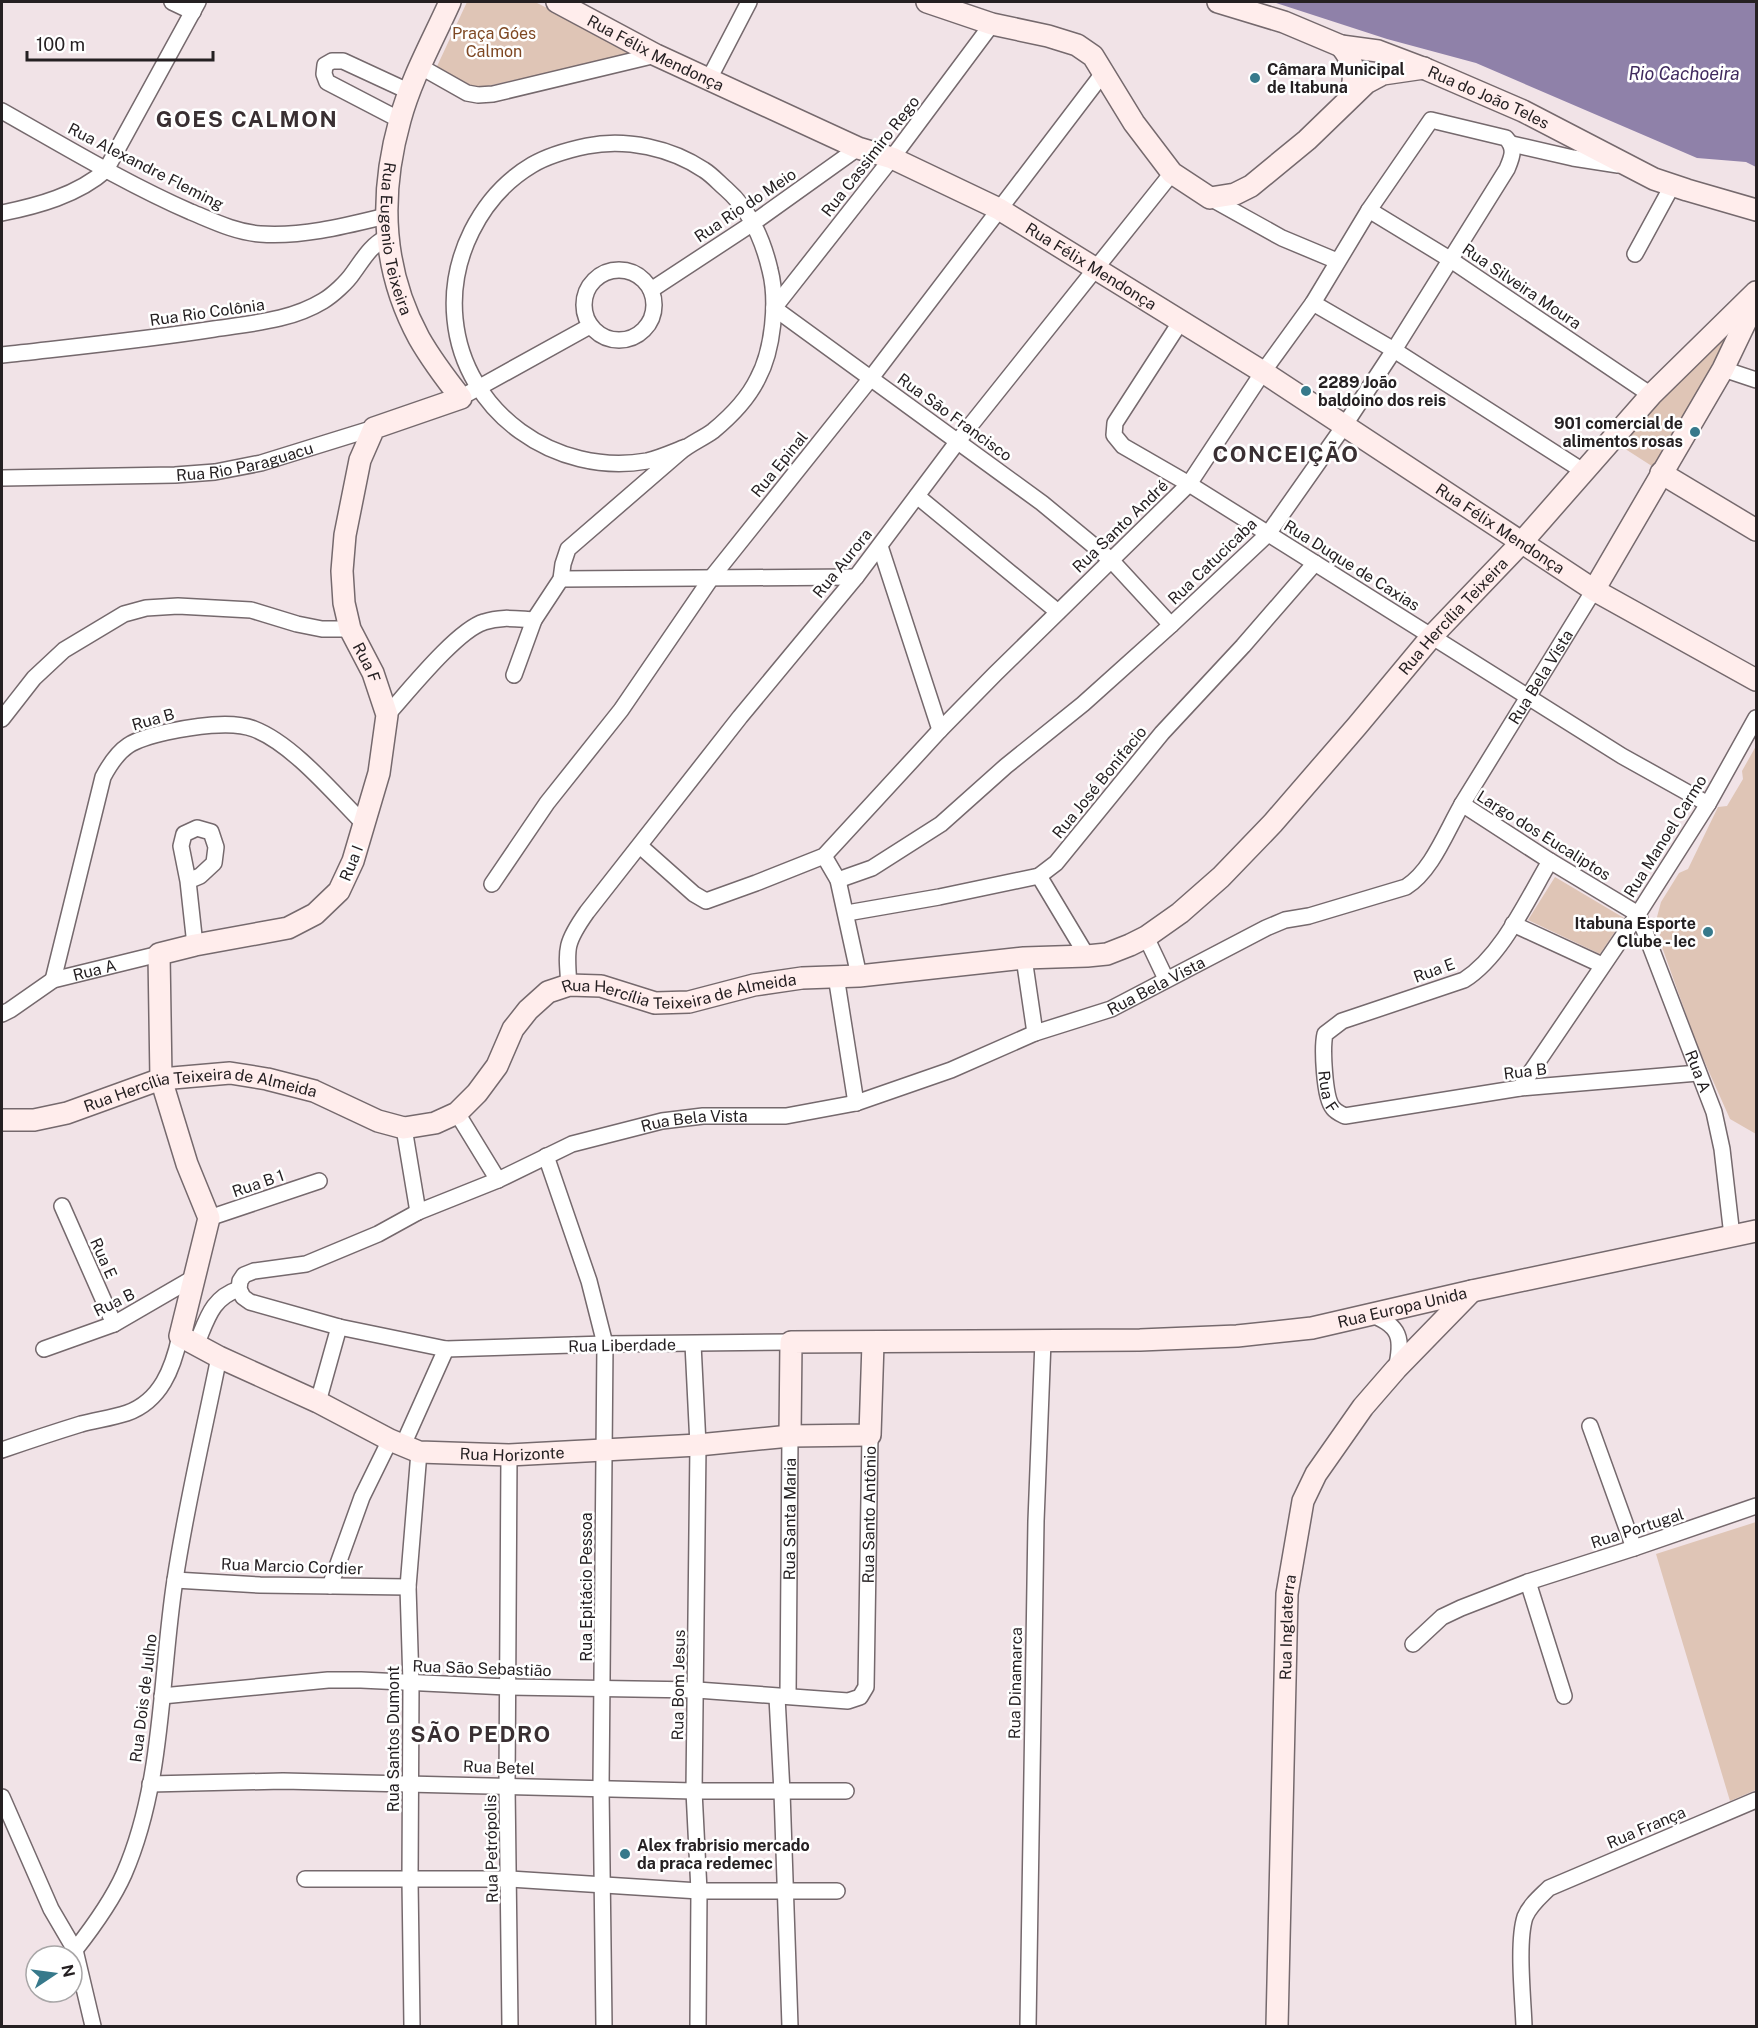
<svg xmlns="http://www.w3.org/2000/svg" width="1758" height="2028" viewBox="0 0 1758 2028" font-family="'Public Sans',sans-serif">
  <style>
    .green { fill: #dfc5b6 }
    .water { fill: #8f81a9 }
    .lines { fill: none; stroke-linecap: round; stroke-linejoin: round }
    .street-casing { stroke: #75696d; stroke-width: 18 }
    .secondary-casing { stroke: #75696d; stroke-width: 24 }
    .street { stroke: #fff; stroke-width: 15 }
    .secondary { stroke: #ffedec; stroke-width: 21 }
    .poi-dot { fill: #37798b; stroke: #fff; stroke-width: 2 }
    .labels { text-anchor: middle; stroke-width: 5; stroke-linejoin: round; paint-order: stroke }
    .park-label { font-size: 16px; fill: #7e4823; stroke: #fff }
    .street-label { font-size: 16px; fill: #252022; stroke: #fff }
    .poi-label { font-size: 16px; font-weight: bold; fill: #252022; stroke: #fff; text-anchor: start }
    .water-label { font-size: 18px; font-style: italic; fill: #402a5e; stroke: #fff }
    .district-label { font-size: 22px; font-weight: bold; letter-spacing: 1.5px; fill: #392f32; stroke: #fff }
  </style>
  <rect width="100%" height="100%" fill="#f1e3e7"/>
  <path class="green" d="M 467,2 L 535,2 L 638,53 L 465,91 L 432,77 Z
    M 1742,312 L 1658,470 L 1616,443 Z
    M 1756,746 L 1756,1134 L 1730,1119 L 1697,1045 L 1662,947 L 1657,917 L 1661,902 L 1679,873 L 1688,869 L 1718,807 L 1727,806 L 1743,779 L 1742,771 Z
    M 1555,877 L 1624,918 L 1600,954 L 1528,920 Z
    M 1756,1522 L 1756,1790 L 1730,1801 L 1656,1554 Z"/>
  <path class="water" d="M 1273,2 L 1756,2 L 1756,167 L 1746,162 L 1697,158 L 1476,63 L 1387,39 Z"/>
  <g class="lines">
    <defs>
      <g id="street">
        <path d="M 172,2 L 193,12"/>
        <path d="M 421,67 L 467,93 L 478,95 L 493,94 L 656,55"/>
        <path d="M 709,79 L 749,2"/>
        <path d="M 2,111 C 64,146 125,183 191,212 C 213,221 235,232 260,234 C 303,237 345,226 386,216"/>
        <path d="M 400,120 L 327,82 L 324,74 L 325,65 L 332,61 L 343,61 L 410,92"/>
        <path d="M 1512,144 L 1573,158 L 1618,165"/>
        <path d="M 1210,198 L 1282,238 L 1337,261"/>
        <path d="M 1369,210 L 1451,260 L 1651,395"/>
        <path d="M 2,213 C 37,206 78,195 106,170 L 198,2"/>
        <path d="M 1635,254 L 1672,186"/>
        <circle cx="619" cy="305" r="35"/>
        <path d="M 651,290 L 753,223 L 858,148"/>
        <path d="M 1313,303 L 1394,350 L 1583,471"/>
        <path d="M 774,308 L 1042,503 L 1111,560 L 1171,625"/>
        <path d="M 774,308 L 892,158 L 992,24"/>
        <path d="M 1181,321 L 1115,423 L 1114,435 L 1123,446 L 1189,484 L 1622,756 L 1708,804"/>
        <path d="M 2,355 C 72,347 144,340 214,329 C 252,323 290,321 323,301 C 333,295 347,282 353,273 C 364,258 370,246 387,237"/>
        <path d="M 1723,369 L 1756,380"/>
        <path d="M 469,393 L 590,326"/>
        <path id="s1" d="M 2,478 L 175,475 L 215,472 L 261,463 L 374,428"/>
        <path d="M 917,496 L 1058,612"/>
        <path d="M 880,546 L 940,730"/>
        <path d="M 561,579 L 856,577"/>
        <path d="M 514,675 L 534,620 L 561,579 L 563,564 L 568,549 C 605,517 642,485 679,453 C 689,444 702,439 713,431 C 730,417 748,399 758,378 C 773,350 778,301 770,270 C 763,240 749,209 726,189 C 719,183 712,175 704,170 C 671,148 626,138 587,146 C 568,150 549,155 532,165 C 480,196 449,259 455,319 C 464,413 556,477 647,461 C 660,458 673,452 686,447"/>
        <path d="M 387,715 C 407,693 457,630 484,622 C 501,616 517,619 534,620"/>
        <path d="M 2,719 L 34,678 L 64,650 L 124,614 L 146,608 L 178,606 L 251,610 L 297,624 L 322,629 L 350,629"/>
        <path id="s2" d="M 1462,804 L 1550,861 L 1638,914 L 1714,1112 L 1722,1149 L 1732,1236"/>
        <path d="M 640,846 L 694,894 L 706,901 L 756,883 L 824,856 L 940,730 L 995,674 L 1189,484 L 1263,372 L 1313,303 L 1369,210 L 1431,120 L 1506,138 C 1516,149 1512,157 1507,169 L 1394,350 L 1344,426 L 1268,534 L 1171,625 L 1083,704 L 1006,766 L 941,824 L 872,868 L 838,880"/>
        <path d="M 824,856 L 838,880 L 859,976"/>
        <path id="s3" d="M 1550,861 C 1527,900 1502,956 1464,980 L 1342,1021 L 1325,1034 C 1322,1047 1324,1098 1333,1108 C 1336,1112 1341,1114 1345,1116 L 1520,1088 L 1698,1073"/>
        <path d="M 1039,876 L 1087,956"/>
        <path d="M 188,881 L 200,876 L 214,863 L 216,847 L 211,832 L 197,828 L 184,834 L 181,846 L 188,881 L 195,945"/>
        <path d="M 492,884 L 547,803 L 621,710 L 712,577 L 871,378 L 1104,72"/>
        <path d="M 847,913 L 939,897 L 1039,876 L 1056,863 L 1162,733 L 1243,646 L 1315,563"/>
        <path d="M 1513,924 L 1602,965"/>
        <path d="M 1146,937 L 1166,979"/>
        <path d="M 1024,958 L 1035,1033"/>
        <path d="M 836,976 L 856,1103"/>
        <path d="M 53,980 L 103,777 C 120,745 132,740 167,732 C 190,727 232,720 254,729 C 293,744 335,795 365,825"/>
        <path d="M 569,985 C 566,948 565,943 587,912 L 740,717 L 856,577 L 958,441 L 1172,173"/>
        <path id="s4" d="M 2,1014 L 10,1010 L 53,980 L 159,954"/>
        <path d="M 1520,1088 L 1638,914 L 1708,804 L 1756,718"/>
        <path d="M 457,1113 L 498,1180"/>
        <path d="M 404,1128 L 418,1212"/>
        <path d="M 546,1156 L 589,1281 L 605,1344 L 601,1788 L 604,2026"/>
        <path d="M 62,1206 L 114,1324"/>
        <path d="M 209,1218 L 319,1181"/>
        <path d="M 1369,1314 C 1401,1325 1403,1339 1396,1369"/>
        <path id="s5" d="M 791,1342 L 605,1344 L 446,1349 L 339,1327 L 250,1302 L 243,1297 L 239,1289 L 240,1281 L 244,1275 L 254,1271 L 306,1264 L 378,1234 L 418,1212 L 498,1180 L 572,1144 L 662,1121 L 703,1116 L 786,1116 L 856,1103 L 951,1070 L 1035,1033 L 1111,1009 L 1266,928 L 1285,920 L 1309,916 L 1406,887 C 1433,870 1447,829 1464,801 C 1507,730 1551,660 1594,590"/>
        <path d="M 693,1344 L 698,1445 L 694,1791 L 699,1891 L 698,2026"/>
        <path d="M 196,1345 C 207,1320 211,1298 239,1289"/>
        <path d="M 44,1349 L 114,1324 L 195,1277"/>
        <path d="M 318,1402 L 339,1327"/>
        <path d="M 1590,1426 L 1634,1548"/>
        <path d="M 403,1445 L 446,1349"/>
        <path d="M 2,1450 C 28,1441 55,1432 81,1424 C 96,1420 112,1418 127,1413 C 161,1401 173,1368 180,1336"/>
        <path d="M 509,1455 L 507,1786 L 510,2026"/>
        <path d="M 175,1580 L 260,1585 L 408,1587"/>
        <path d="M 1528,1582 L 1564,1696"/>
        <path d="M 330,1586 L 362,1497 L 390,1440"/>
        <path d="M 1413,1644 L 1442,1617 L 1461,1608 L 1528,1582 L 1634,1548 L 1756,1506"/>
        <path id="s6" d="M 162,1696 L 328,1680 L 361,1680 L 507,1687 L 697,1690 L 848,1701 L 860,1697 L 866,1687 L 870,1435"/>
        <path id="s7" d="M 788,1696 L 790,1436"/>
        <path d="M 777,1697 L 782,1792 L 790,2026"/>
        <path d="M 150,1784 L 283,1781 L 694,1791 L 846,1791"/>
        <path d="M 2,1797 L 51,1909 L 75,1950 L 93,2026"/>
        <path d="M 305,1879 L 510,1879 L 699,1891 L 837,1891"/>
        <path d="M 75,1950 C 93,1927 112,1901 124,1874 C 164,1782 160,1677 175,1580 C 186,1506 204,1431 219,1357"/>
        <path d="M 412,2026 L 410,1880 L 411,1683 L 408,1587 L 419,1452"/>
        <path d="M 1028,2026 L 1036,1521 L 1043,1341"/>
        <path d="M 1524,2026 C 1523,1998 1517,1942 1525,1917 C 1530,1905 1540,1897 1549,1888 L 1756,1800"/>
      </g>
      <g id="secondary">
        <path id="s8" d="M 450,2 C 433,40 411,79 400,120 C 379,195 381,268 419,338 C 431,359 446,379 461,398 L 374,428 L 360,460 L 345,535 L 342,571 L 344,603 L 350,629 L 373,673 L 387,715 L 379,773 L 353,861 L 339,891 L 315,914 L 288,928 L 195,945 L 159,954 L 161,1079 L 187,1164 L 209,1218 L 180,1336 L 219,1357 L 318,1402 L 390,1440 L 419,1452 L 509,1455 L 698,1445 L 790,1436 L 870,1435 L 873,1343"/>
        <path id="s9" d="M 557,2 L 656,55 L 858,148 L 892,158 L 999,209 L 1263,372 L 1594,590 L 1756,680"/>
        <path d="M 927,2 L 992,24 L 1048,36 L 1077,45 L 1093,56 L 1134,123 L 1172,173 L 1210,198 L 1235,194 L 1251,186 L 1307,140 L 1366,83 L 1383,74 L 1424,68"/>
        <path id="s10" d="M 1218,2 L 1284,22 L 1341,46 L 1378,51 L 1428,70 L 1523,111 L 1654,179 L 1687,190 L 1756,210"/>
        <path d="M 1341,46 C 1356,65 1355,73 1351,96"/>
        <path d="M 1661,473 L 1756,530"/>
        <path d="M 1594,590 L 1723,369 L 1756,300"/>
        <path id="s11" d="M 2,1120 L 34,1120 L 67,1113 L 161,1079 L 230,1073 L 267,1079 L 314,1091 L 378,1121 L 404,1128 L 435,1123 L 457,1113 L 477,1093 L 497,1066 L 513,1029 L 528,1010 L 548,992 L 569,985 L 601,986 L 655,1003 L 689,1002 L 754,985 L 802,978 L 859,976 L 1024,958 L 1087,956 L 1107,954 L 1130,945 L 1146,937 L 1180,913 L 1221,877 L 1273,823 L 1357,726 L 1432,636 L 1522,542 L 1651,395 L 1756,292"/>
        <path id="s12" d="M 790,1436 L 791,1342 L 1140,1340 L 1237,1336 L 1312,1328 L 1472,1291 L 1756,1231"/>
        <path id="s13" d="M 1277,2026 L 1287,1594 L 1303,1501 L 1316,1474 L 1363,1407 L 1396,1369 L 1472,1291"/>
      </g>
    </defs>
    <use href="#street" class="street-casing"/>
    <use href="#secondary" class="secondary-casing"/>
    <use href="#street" class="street"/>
    <use href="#secondary" class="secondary"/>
  </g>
  <g class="poi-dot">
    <circle cx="1255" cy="78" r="6"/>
    <circle cx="1306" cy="391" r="6"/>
    <circle cx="1695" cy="432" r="6"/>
    <circle cx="1708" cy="932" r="6"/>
    <circle cx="625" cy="1854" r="6"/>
  </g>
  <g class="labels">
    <g class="park-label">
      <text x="494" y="39">Praça Góes<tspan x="494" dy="18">Calmon</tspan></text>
    </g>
    <g class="street-label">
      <text dy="6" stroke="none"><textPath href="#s9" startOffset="111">Rua Félix Mendonça</textPath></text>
      <text dy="6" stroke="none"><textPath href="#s10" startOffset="288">Rua do João Teles</textPath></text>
      <text transform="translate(870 156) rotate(-52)" y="6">Rua Cassimiro Rego</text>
      <text transform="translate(146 166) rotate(27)" y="6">Rua Alexandre Fleming</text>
      <text transform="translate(745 205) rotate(-34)" y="6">Rua Rio do Meio</text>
      <text dy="6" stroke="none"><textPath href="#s8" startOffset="249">Rua Eugenio Teixeira</textPath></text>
      <text dy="6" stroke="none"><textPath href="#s9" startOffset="597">Rua Félix Mendonça</textPath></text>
      <text transform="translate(1522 286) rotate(34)" y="6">Rua Silveira Moura</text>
      <text transform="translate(207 312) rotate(-8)" y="6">Rua Rio Colônia</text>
      <text transform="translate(955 417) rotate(36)" y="6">Rua São Francisco</text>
      <text dy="6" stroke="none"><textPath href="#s1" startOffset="244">Rua Rio Paraguacu</textPath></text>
      <text transform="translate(779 464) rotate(-51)" y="6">Rua Epinal</text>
      <text transform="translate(1120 526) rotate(-44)" y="6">Rua Santo André</text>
      <text dy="6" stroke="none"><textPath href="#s9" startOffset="1083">Rua Félix Mendonça</textPath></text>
      <text transform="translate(1212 561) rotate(-44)" y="6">Rua Catucicaba</text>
      <text transform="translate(842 563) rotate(-51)" y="6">Rua Aurora</text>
      <text transform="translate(1352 565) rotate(32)" y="6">Rua Duque de Caxias</text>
      <text dy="6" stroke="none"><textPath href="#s11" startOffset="1682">Rua Hercília Teixeira</textPath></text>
      <text dy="6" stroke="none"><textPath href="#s8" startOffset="762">Rua F</textPath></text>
      <text dy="6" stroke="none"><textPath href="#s5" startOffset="2067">Rua Bela Vista</textPath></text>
      <text transform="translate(153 719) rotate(-16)" y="6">Rua B</text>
      <text transform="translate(1099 782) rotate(-51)" y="6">Rua José Bonifacio</text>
      <text transform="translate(1544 835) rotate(32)" y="6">Largo dos Eucaliptos</text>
      <text transform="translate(1665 836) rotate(-58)" y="6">Rua Manoel Carmo</text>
      <text transform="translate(351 863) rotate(-68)" y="6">Rua I</text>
      <text dy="6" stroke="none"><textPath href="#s4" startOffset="104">Rua A</textPath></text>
      <text transform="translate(1434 970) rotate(-20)" y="6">Rua E</text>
      <text dy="6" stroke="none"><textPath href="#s11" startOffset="762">Rua Hercília Teixeira de Almeida</textPath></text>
      <text dy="6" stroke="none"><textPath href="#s5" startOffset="1546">Rua Bela Vista</textPath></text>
      <text transform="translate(1525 1071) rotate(-7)" y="6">Rua B</text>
      <text dy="6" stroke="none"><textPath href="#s2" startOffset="376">Rua A</textPath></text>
      <text dy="6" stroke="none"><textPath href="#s3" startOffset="356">Rua F</textPath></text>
      <text dy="6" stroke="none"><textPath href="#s11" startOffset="204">Rua Hercília Teixeira de Almeida</textPath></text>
      <text dy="6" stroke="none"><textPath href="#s5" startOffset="1060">Rua Bela Vista</textPath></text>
      <text transform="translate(258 1183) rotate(-19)" y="6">Rua B 1</text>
      <text transform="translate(104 1258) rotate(66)" y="6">Rua E</text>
      <text transform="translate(114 1302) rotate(-26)" y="6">Rua B</text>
      <text dy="6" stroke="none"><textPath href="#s12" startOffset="708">Rua Europa Unida</textPath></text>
      <text transform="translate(622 1345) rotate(-1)" y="6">Rua Liberdade</text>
      <text dy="6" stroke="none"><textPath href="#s8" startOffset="1950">Rua Horizonte</textPath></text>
      <text dy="6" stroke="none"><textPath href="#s6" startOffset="884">Rua Santo Antônio</textPath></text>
      <text dy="6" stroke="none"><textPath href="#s7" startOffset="177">Rua Santa Maria</textPath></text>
      <text transform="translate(1637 1528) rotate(-18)" y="6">Rua Portugal</text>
      <text transform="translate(292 1566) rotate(2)" y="6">Rua Marcio Cordier</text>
      <text transform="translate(586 1587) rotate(-90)" y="6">Rua Epitácio Pessoa</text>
      <text dy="6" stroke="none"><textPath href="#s13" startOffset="399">Rua Inglaterra</textPath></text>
      <text transform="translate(482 1668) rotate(2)" y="6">Rua São Sebastião</text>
      <text transform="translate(1015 1683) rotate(-89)" y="6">Rua Dinamarca</text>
      <text transform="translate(678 1685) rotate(-89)" y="6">Rua Bom Jesus</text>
      <text transform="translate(143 1698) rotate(-83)" y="6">Rua Dois de Julho</text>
      <text transform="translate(393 1739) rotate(-90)" y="6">Rua Santos Dumont</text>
      <text transform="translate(499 1767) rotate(2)" y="6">Rua Betel</text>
      <text transform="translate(1646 1827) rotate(-23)" y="6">Rua França</text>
      <text transform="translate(491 1849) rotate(-91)" y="6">Rua Petrópolis</text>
    </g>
    <g class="poi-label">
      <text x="1267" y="75">Câmara Municipal<tspan x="1267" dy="18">de Itabuna</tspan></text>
      <text x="1318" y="388">2289 João<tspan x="1318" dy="18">baldoino dos reis</tspan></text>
      <text x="1683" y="429" text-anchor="end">901 comercial de<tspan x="1683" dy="18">alimentos rosas</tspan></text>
      <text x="1696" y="929" text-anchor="end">Itabuna Esporte<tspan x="1696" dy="18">Clube - Iec</tspan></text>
      <text x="637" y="1851">Alex frabrisio mercado<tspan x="637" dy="18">da praca redemec</tspan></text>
    </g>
    <g class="water-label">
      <text x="1684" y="80">Rio Cachoeira</text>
    </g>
    <g class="district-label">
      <text x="247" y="127">GOES CALMON</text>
      <text x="1286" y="462">CONCEIÇÃO</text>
      <text x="481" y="1742">SÃO PEDRO</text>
    </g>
  </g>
  <rect width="1758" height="2028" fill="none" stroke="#252022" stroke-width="6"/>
  <g transform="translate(54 1974) rotate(77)"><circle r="28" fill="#ffffff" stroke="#a8a6a7" stroke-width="1.5"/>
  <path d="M0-4.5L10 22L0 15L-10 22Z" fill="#37798b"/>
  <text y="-9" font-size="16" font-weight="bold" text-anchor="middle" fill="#252022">N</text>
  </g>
  <path d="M27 51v9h186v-9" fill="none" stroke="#252022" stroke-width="3"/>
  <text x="36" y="51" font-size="18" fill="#252022" stroke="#ffffff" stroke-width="4.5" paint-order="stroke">100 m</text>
</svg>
